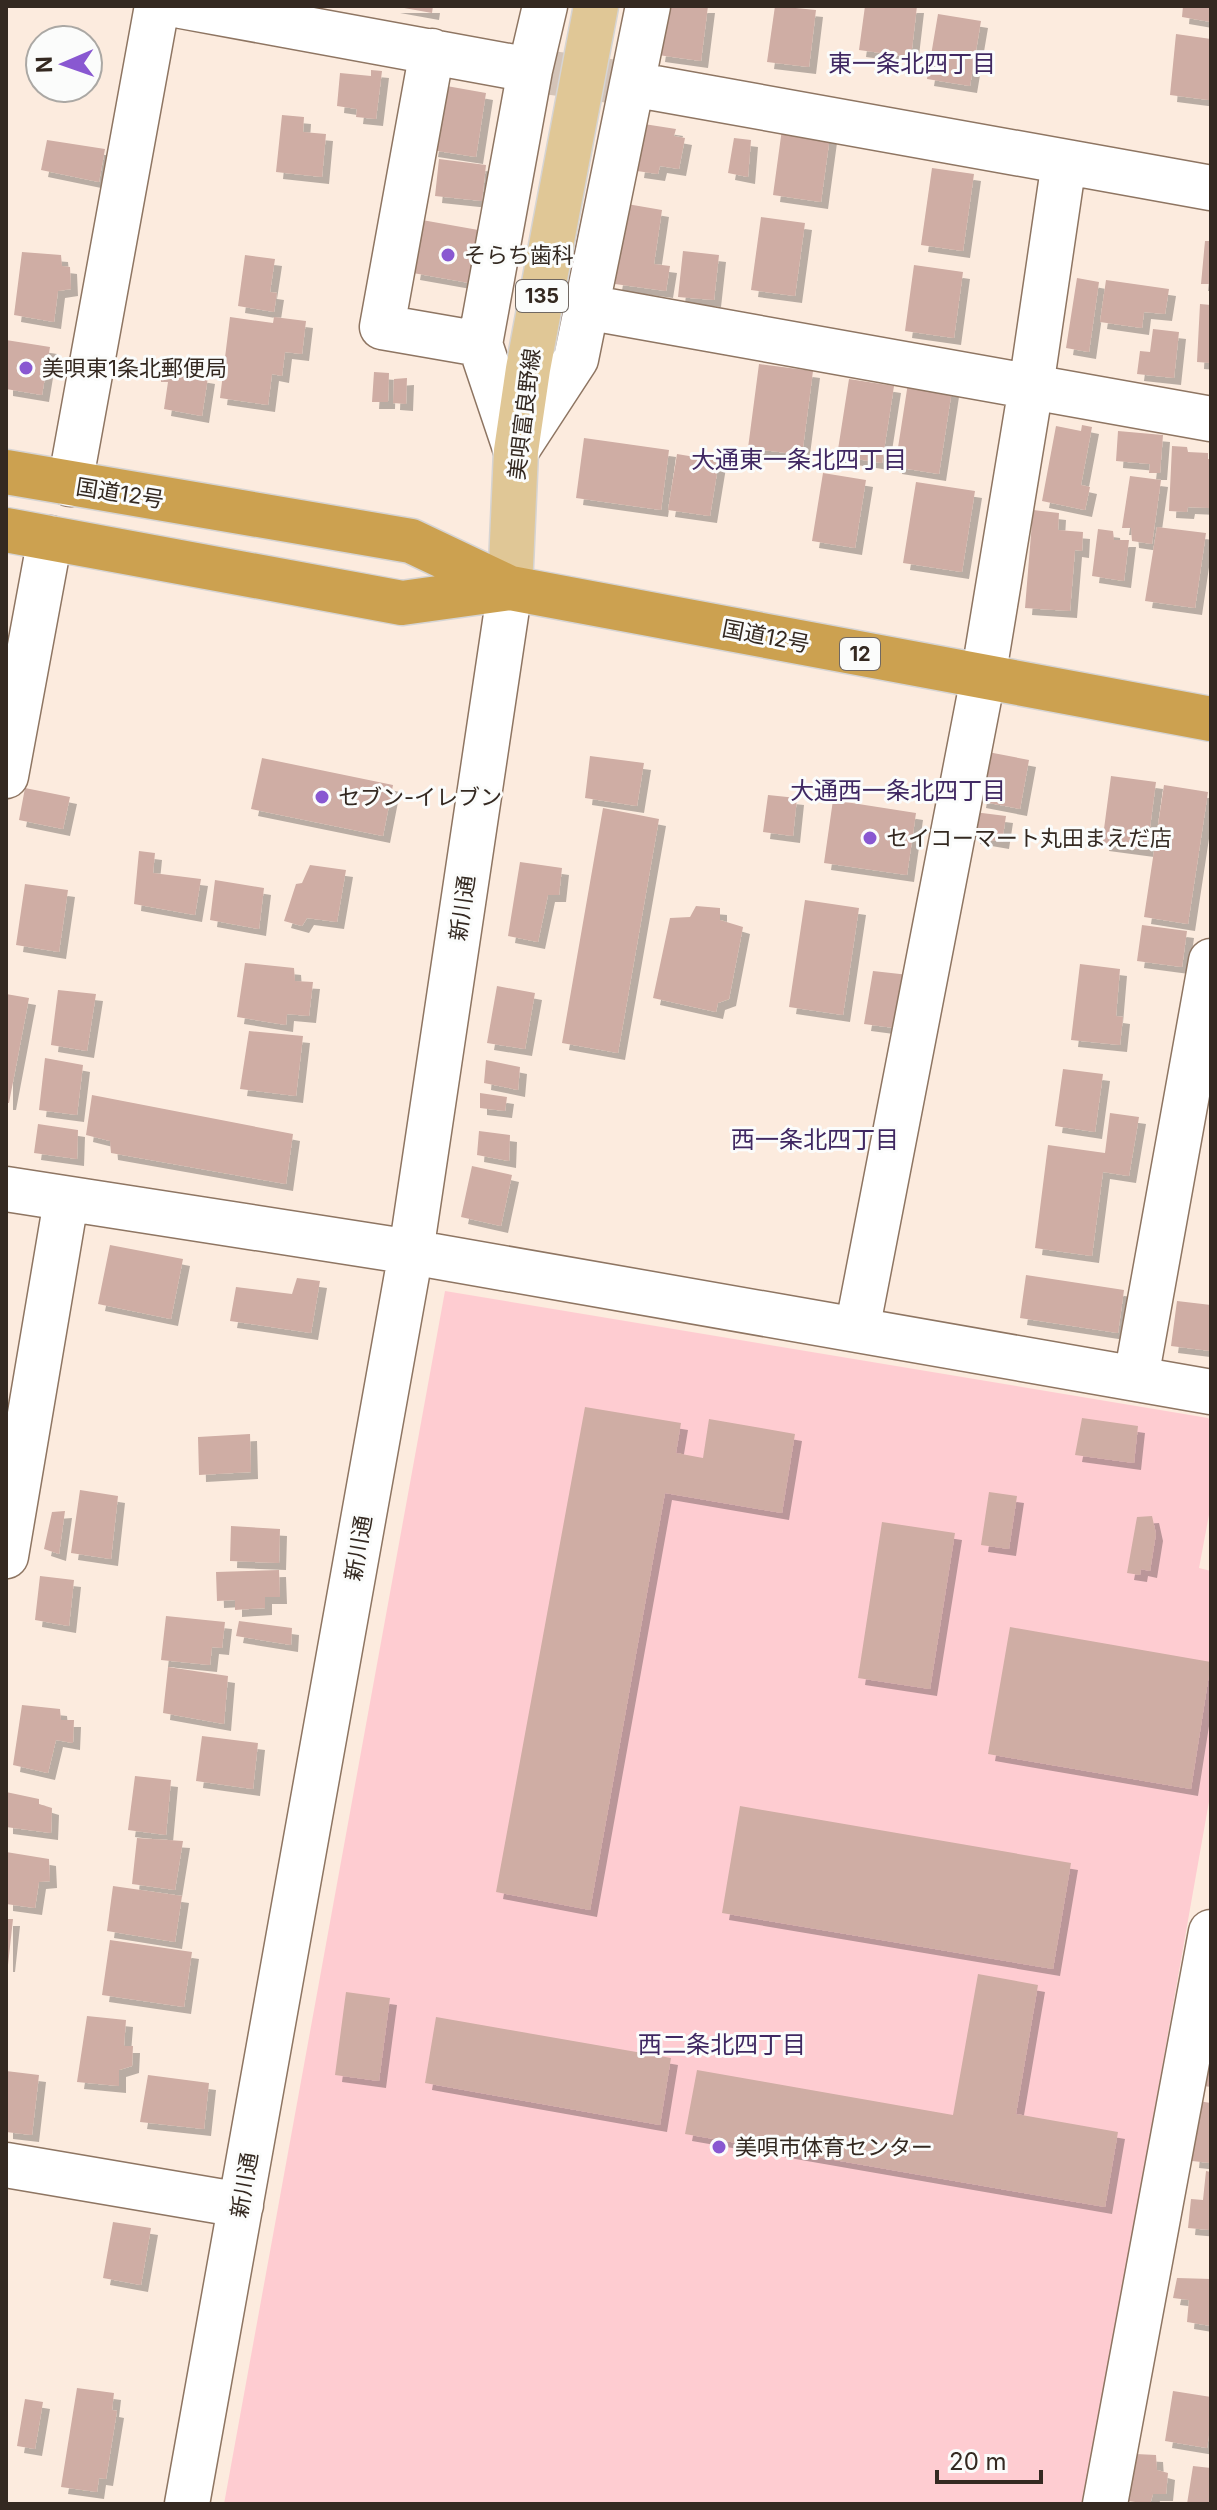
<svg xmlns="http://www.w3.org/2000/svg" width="1217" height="2510" viewBox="0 0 1217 2510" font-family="Inter,'Noto Sans JP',sans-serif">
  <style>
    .green { fill: #feccd1 }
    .building { fill: #cfada4; filter: url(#shadow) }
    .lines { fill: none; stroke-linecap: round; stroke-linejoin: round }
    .minor-tunnel { stroke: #d4c4b8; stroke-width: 44; stroke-dasharray: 44 22; stroke-linecap: butt }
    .minor-casing { stroke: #8e7562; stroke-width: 47 }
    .major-casing { stroke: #d6d4d3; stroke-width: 47 }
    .highway-casing { stroke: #d6d4d3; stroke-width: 47 }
    .minor { stroke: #fff; stroke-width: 44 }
    .major { stroke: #e0c796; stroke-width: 44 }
    .highway { stroke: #cca150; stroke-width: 44 }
    .poi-dot { fill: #8958d1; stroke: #fbfcfb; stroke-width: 3 }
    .labels { text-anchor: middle; stroke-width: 6; stroke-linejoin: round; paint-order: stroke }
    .shield { fill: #fbfcfb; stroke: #706862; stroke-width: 2 }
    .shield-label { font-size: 20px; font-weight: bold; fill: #342921 }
    .poi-label { font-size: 22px; fill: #342921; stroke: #fbfcfb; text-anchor: start }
    .street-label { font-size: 22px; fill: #342921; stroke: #fbfcfb }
    .neighbourhood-label { font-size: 24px; fill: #402862; stroke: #fbfcfb }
  </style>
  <defs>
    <filter id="shadow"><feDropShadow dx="7" dy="7" stdDeviation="0" flood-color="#0004"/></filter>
  </defs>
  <rect width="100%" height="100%" fill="#fcebde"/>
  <path class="green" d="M 445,1291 L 1208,1418 L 1211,1421 L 1211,1504 L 1199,1568 L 1211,1571 L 1211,1790 L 1085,2504 L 224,2504 Z"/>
  <path class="building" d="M 393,6 L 433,6 L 432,13 Z
    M 665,6 L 708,6 L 701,61 L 658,55 Z
    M 775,6 L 816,10 L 809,67 L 767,62 Z
    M 865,6 L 917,6 L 911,57 L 859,50 Z
    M 1183,6 L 1211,6 L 1211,22 L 1182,17 Z
    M 938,14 L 981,21 L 970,86 L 927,79 Z
    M 1176,34 L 1211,39 L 1209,100 L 1170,95 Z
    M 371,70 L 382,71 L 376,119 L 356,117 L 357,109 L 337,106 L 340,73 L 371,76 Z
    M 441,85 L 486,93 L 476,157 L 431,150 Z
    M 282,115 L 304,117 L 303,132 L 326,134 L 322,177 L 276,172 Z
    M 644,124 L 676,129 L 674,136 L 685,138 L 679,169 L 660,166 L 658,174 L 637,171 Z
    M 782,129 L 830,136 L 821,202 L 773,195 Z
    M 734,138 L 751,140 L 748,177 L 728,173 Z
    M 47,140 L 105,149 L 99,182 L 41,170 Z
    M 439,159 L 486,165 L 482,201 L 435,196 Z
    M 932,168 L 974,174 L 963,251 L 921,245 Z
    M 627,204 L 662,210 L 654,264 L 670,266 L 666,291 L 615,284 Z
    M 761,217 L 805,223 L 795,296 L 751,290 Z
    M 422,220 L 484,231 L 475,284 L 413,273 Z
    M 1205,241 L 1211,241 L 1211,284 L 1201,284 Z
    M 683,251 L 719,255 L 714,300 L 678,297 Z
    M 22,252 L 61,255 L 62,266 L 70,267 L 71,289 L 58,291 L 54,322 L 14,315 Z
    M 245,255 L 275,259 L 270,292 L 277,293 L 274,312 L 238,306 Z
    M 914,265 L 963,272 L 954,338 L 905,331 Z
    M 1077,278 L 1099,282 L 1089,352 L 1066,348 Z
    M 1106,280 L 1169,289 L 1165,314 L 1144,312 L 1142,328 L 1100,322 Z
    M 1200,304 L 1211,305 L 1211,363 L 1197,362 Z
    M 230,317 L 273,323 L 274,317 L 306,321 L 302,354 L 285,352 L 282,376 L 272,374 L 268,405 L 220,398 Z
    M 1153,329 L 1179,332 L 1174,378 L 1137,374 L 1140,351 L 1150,352 Z
    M 6,340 L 50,347 L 42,395 L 6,389 Z
    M 759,364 L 813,371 L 802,455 L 748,448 Z
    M 161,369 L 208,377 L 202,416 L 164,409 L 168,382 L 161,382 Z
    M 374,372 L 389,373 L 388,402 L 372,402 Z
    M 407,378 L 406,404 L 393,403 L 394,379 Z
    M 849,379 L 894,386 L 882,463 L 837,456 Z
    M 908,383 L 952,390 L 939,474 L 895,467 Z
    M 1082,425 L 1092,427 L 1081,485 L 1090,487 L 1085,510 L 1042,501 L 1056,426 L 1081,431 Z
    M 1118,431 L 1163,435 L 1160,473 L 1149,473 L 1150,464 L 1116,461 Z
    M 584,438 L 669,450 L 661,510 L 576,498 Z
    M 1172,446 L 1187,447 L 1188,452 L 1208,453 L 1208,459 L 1211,459 L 1210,508 L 1188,507 L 1187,512 L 1169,511 Z
    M 677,454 L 719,461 L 710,516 L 668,510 Z
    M 823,473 L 866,480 L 855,548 L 812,541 Z
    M 1130,476 L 1161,480 L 1152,544 L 1132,541 L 1131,528 L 1122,528 Z
    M 916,482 L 975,491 L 962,572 L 903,563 Z
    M 1033,510 L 1059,513 L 1058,530 L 1083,532 L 1082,551 L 1075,550 L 1070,611 L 1025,608 Z
    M 1157,527 L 1206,533 L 1195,608 L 1145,601 Z
    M 1098,529 L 1113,531 L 1114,540 L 1129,540 L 1124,581 L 1092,576 Z
    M 988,752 L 1029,760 L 1020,809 L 979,801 Z
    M 590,756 L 644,763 L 637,806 L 585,798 Z
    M 262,758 L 393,785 L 383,836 L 251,809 Z
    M 1111,776 L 1156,782 L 1147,850 L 1102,844 Z
    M 1164,785 L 1208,792 L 1188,924 L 1144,917 Z
    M 25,788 L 70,797 L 63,829 L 19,820 Z
    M 768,795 L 797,798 L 793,836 L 763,832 Z
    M 833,800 L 916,813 L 907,875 L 824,863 Z
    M 603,808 L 659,819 L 618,1053 L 562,1043 Z
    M 974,812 L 1006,816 L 1002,842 L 973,837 Z
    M 139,851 L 155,853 L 153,873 L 201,879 L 195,915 L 134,904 Z
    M 520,862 L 562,868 L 559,895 L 548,895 L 538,942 L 508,936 Z
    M 310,865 L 346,870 L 337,922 L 307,918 L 302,926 L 284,921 L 296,884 L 302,883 Z
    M 215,880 L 264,888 L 259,929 L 210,920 Z
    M 25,884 L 68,890 L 59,952 L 16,945 Z
    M 805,900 L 859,908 L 843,1015 L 789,1007 Z
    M 696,906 L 720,908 L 720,920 L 743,927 L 729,999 L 718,1003 L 716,1012 L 653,998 L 670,918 L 690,917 Z
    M 1142,925 L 1187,931 L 1182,967 L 1137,961 Z
    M 245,963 L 294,968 L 295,981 L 313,982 L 309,1016 L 287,1014 L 286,1025 L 237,1017 Z
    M 1080,964 L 1120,969 L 1116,1016 L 1123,1017 L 1120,1045 L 1071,1040 Z
    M 873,971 L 909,975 L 902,1029 L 864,1024 Z
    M 497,986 L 535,993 L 525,1049 L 487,1043 Z
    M 58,990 L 96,994 L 87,1051 L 51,1045 Z
    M 6,994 L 29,998 L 9,1103 L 6,1103 Z
    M 249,1031 L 303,1036 L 296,1096 L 240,1089 Z
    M 45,1058 L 83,1065 L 77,1115 L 39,1110 Z
    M 486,1060 L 520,1067 L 518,1090 L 484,1083 Z
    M 1063,1069 L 1103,1074 L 1095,1132 L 1055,1126 Z
    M 480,1093 L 507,1097 L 505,1111 L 480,1108 Z
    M 92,1095 L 293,1134 L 286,1184 L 111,1153 L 110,1141 L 86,1135 Z
    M 1110,1113 L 1139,1117 L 1129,1176 L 1103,1172 L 1092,1256 L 1035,1248 L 1048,1145 L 1105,1153 Z
    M 38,1124 L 78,1130 L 77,1159 L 34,1153 Z
    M 479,1131 L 510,1135 L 509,1161 L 477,1155 Z
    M 472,1166 L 512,1175 L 501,1226 L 461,1217 Z
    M 110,1245 L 183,1259 L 171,1319 L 98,1304 Z
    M 1026,1275 L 1124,1290 L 1118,1333 L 1020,1318 Z
    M 297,1278 L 320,1281 L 311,1333 L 230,1321 L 236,1287 L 292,1294 Z
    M 1177,1301 L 1211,1305 L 1211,1351 L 1171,1346 Z
    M 585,1407 L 681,1423 L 676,1453 L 703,1458 L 709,1419 L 795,1434 L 782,1513 L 665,1493 L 590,1910 L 496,1892 Z
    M 1082,1418 L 1138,1426 L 1134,1463 L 1075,1455 Z
    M 250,1434 L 251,1472 L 199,1475 L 198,1437 Z
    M 80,1490 L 118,1496 L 111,1559 L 71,1553 Z
    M 989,1492 L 1017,1496 L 1009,1549 L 981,1545 Z
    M 65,1511 L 59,1554 L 44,1549 L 52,1512 Z
    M 1152,1516 L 1156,1534 L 1150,1571 L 1141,1569 L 1140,1575 L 1127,1573 L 1137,1517 Z
    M 882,1522 L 955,1533 L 930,1689 L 858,1678 Z
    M 231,1526 L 280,1529 L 279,1563 L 230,1561 Z
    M 279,1570 L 280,1597 L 265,1597 L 265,1608 L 235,1610 L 235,1600 L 217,1601 L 216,1572 Z
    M 40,1576 L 74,1580 L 69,1626 L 35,1620 Z
    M 166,1616 L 225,1622 L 222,1648 L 212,1647 L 210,1665 L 161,1660 Z
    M 239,1621 L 292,1628 L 291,1645 L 236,1636 Z
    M 1010,1627 L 1211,1662 L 1191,1789 L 988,1754 Z
    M 168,1667 L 228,1676 L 224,1724 L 163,1713 Z
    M 22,1705 L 60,1709 L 61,1720 L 74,1720 L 73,1743 L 56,1740 L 48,1773 L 13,1765 Z
    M 202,1736 L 258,1743 L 253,1789 L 196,1781 Z
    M 135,1776 L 171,1780 L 166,1835 L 128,1830 Z
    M 6,1792 L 39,1799 L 39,1804 L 52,1808 L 51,1833 L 6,1827 Z
    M 740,1806 L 1071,1863 L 1053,1969 L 722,1913 Z
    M 137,1838 L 183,1841 L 175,1890 L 132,1884 Z
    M 6,1852 L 49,1859 L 50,1881 L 39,1882 L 35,1908 L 6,1904 Z
    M 113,1886 L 182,1896 L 175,1942 L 107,1931 Z
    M 6,1919 L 13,1919 L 8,1965 L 6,1965 Z
    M 110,1940 L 192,1952 L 184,2007 L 102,1995 Z
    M 978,1974 L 1038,1985 L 1016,2114 L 1118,2132 L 1105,2207 L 685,2134 L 697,2070 L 953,2115 Z
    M 346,1992 L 390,1998 L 379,2081 L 335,2075 Z
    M 87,2016 L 126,2020 L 124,2046 L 133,2046 L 132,2066 L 119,2070 L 119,2086 L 77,2082 Z
    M 436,2017 L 671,2058 L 660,2125 L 425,2083 Z
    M 1211,2050 L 1211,2087 L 1204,2086 Z
    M 6,2071 L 39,2075 L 32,2135 L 6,2132 Z
    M 148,2075 L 209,2083 L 204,2129 L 140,2122 Z
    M 1198,2101 L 1211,2103 L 1211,2163 L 1192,2161 Z
    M 1206,2171 L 1211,2172 L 1211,2230 L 1188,2228 L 1191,2199 L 1203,2200 Z
    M 113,2222 L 151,2228 L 141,2285 L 103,2278 Z
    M 1177,2278 L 1211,2279 L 1211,2326 L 1187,2322 L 1189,2300 L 1173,2298 Z
    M 77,2388 L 114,2393 L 112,2410 L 117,2411 L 106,2479 L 99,2478 L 97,2492 L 61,2487 Z
    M 1173,2391 L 1211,2397 L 1211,2422 L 1207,2448 L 1165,2441 Z
    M 25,2399 L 43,2402 L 35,2449 L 17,2446 Z
    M 1136,2454 L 1156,2455 L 1157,2470 L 1168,2473 L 1166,2494 L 1153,2494 L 1150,2504 L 1128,2501 Z
    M 1193,2466 L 1211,2468 L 1211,2504 L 1187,2504 Z"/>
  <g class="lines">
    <path class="minor-tunnel" d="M 530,70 L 632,84"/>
    <defs>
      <path id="minor" d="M 181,6 L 530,70
        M 432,51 L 382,327 L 480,344
        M 632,84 L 1211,188
        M 586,307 L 1211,419
        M 516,451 L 576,359 L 648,6
        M 516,451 L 480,344 L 530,70 L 545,6
        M 70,484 L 157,6
        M 6,776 L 50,538
        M 6,1189 L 411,1252 L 1211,1392
        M 857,1330 L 983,678 L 1031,387 L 1064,162
        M 1136,1378 L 1211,961
        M 6,1556 L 66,1201
        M 6,2165 L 241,2205
        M 187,2504 L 411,1252 L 510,588
        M 1105,2504 L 1211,1932"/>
      <path id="major" d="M 510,588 L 516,451 L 528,369 L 596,6"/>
      <path id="highway" d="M 6,472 L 411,541 L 510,588 L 1211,719
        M 6,530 L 402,603 L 510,588"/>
    </defs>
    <use href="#minor" class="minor-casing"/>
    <use href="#major" class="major-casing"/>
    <use href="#highway" class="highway-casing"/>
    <use href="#minor" class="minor"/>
    <use href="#major" class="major"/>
    <use href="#highway" class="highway"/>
  </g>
  <g class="poi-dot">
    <circle cx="448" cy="255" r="8"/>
    <circle cx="26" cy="368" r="8"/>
    <circle cx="322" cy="797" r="8"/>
    <circle cx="870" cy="838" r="8"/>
    <circle cx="719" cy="2147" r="8"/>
  </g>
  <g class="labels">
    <g class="shield">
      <rect x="516" y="280" width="52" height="32" rx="6"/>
      <rect x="840" y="638" width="40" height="32" rx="6"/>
    </g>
    <g class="shield-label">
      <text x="542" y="303">135</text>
      <text x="860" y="661">12</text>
    </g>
    <g class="poi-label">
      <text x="464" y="263">そらち歯科</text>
      <text x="42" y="376">美唄東1条北郵便局</text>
      <text x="338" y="805">セブン-イレブン</text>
      <text x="886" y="846">セイコーマート丸田まえだ店</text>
      <text x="735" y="2155">美唄市体育センター</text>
    </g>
    <g class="street-label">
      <text transform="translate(524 414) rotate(-83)" y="8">美唄富良野線</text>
      <text transform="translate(120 493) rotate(9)" y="8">国道12号</text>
      <text transform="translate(766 636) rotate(11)" y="8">国道12号</text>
      <text transform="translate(462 908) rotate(-82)" y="8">新川通</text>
      <text transform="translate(358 1548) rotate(-80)" y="8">新川通</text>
      <text transform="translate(244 2185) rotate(-80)" y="8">新川通</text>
    </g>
    <g class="neighbourhood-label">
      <text x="912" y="72">東一条北四丁目</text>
      <text x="799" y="468">大通東一条北四丁目</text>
      <text x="898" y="799">大通西一条北四丁目</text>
      <text x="815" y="1148">西一条北四丁目</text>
      <text x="722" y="2053">西二条北四丁目</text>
    </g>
  </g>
  <rect width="1217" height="2510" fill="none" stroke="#342921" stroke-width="16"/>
  <g transform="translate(64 64) rotate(268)"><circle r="38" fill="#fbfcfb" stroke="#aba8a4" stroke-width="2"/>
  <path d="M0-6L14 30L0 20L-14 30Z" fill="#8958d1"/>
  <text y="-12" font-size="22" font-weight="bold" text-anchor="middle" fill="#342921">N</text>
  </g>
  <path d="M937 2470v12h104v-12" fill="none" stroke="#342921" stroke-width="4"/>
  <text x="949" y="2470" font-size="24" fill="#342921" stroke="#fbfcfb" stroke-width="6" paint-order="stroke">20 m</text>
</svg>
